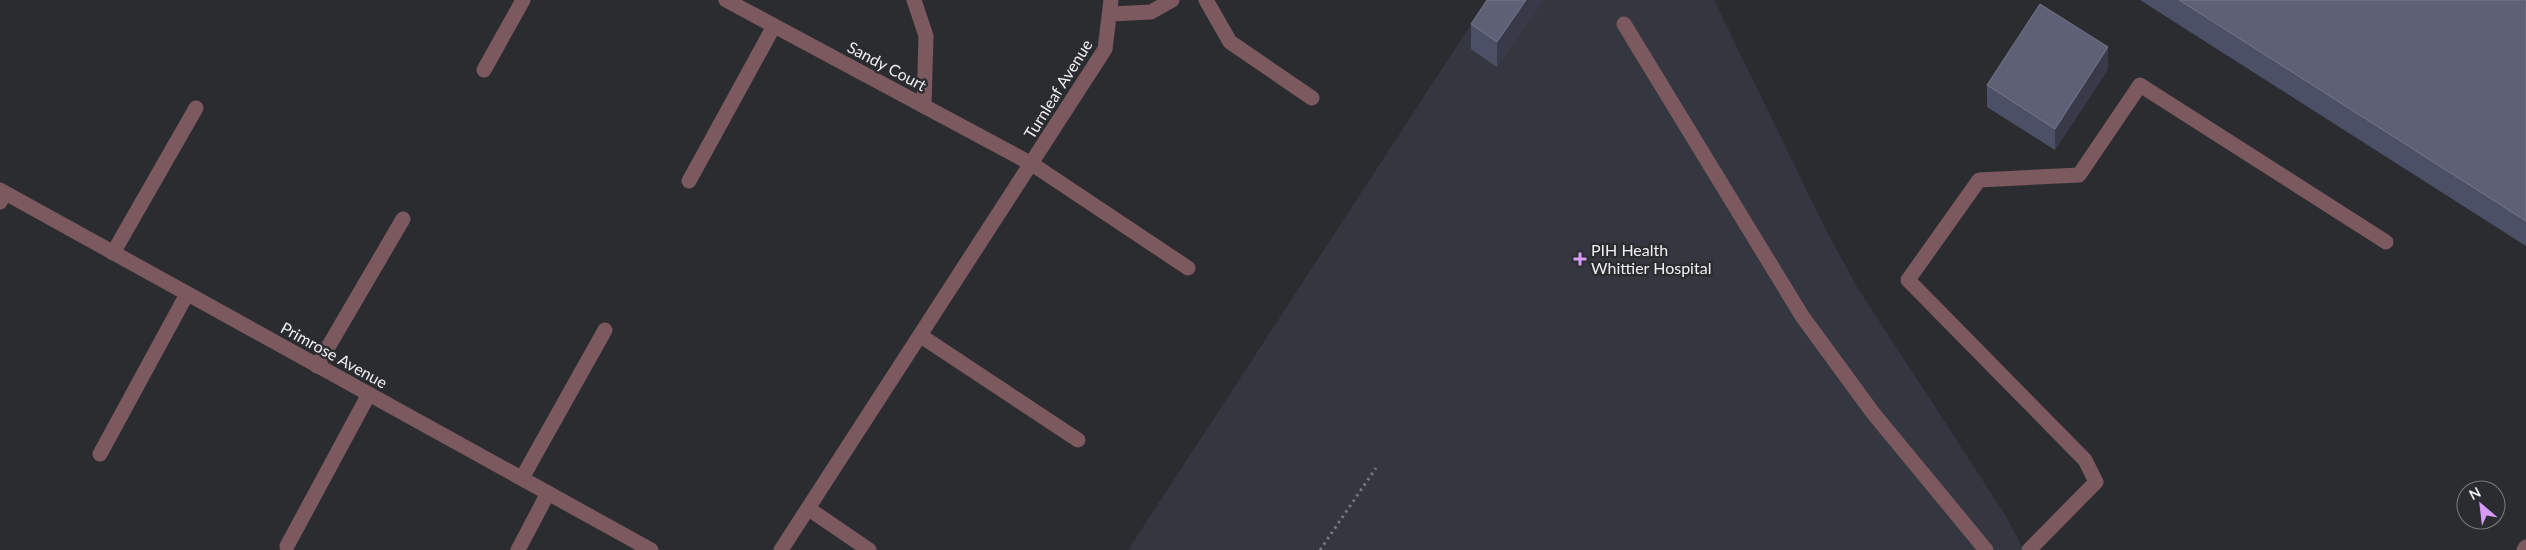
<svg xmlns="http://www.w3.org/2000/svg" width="2526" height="550" viewBox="0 0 2526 550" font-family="Lato,sans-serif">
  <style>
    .built { fill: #353740 }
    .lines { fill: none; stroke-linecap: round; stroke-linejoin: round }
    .path { stroke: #76777a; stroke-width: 3; stroke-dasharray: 2.5 4; stroke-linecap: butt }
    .lane { stroke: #7b595f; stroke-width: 15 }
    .street { stroke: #7b595f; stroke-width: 15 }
    .wall { fill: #4c5066 }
    .shaded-wall { fill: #383a4a }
    .building { fill: #5e6176; stroke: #747789 }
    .poi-dot { fill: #d69bf9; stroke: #2b2c30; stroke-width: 2 }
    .labels { text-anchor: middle; stroke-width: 5; stroke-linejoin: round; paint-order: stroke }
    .street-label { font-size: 16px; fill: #efeff2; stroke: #2b2c30 }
    .poi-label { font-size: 16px; fill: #efeff2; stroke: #2b2c30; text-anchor: start }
  </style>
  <rect width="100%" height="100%" fill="#2b2c30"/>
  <path class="built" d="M 1487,0 L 1714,0 L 1826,230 L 1857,287 L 2004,513 L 2024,550 L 1128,550 Z"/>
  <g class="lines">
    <path class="path" d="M 1320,550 L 1376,468"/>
    <path class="lane" d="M 914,0 L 926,36 L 924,106
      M 1206,0 L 1230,42 L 1312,98
      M 1624,24 L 1802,316 L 1873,413 L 1986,550
      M 484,70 L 523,0
      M 1032,164 L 1188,268
      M 689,181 L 774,26
      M 0,202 L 5,193
      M 113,253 L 196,108
      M 921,336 L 1078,440
      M 317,366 L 403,219
      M 100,454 L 187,294
      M 522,478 L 605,330
      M 809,509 L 869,550
      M 287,546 L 369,394
      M 518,550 L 548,493
      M 2029,550 L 2096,482 L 2085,460 L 1908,280 L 1979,180 L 2079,175 L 2140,85 L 2386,242
      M 2524,550 L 2526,547"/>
    <path class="street" d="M 726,0 L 1032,164
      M 1111,14 L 1151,12 L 1172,0
      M 0,190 L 651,550
      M 781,550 L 1105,49 L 1111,0"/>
  </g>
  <path class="wall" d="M 1543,0 L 1497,67 L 1471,49 L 1471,24 Z
    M 2140,0 L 2526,0 L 2526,246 Z
    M 2108,69 L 2055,150 L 1987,107 L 1987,85 Z"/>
  <path class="shaded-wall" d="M 1526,0 L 1543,0 L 1497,67 L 1497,42 Z
    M 2108,47 L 2108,69 L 2055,150 L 2055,129 Z"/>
  <path class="building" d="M 1487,0 L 1526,0 L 1497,42 L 1471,24 Z
    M 2179,0 L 2526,0 L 2526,221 Z
    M 2040,4 L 2108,47 L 2055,129 L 1987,85 Z"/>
  <path class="poi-dot" d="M1577.5 251.5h5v5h5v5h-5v5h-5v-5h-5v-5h5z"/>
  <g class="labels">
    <g class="street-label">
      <text transform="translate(887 66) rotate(28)" y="6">Sandy Court</text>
      <text transform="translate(1058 89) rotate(-58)" y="6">Turnleaf Avenue</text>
      <text transform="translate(334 355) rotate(29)" y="6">Primrose Avenue</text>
    </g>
    <g class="poi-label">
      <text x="1591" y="256">PIH Health<tspan x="1591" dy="18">Whittier Hospital</tspan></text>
    </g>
  </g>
  <g transform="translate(2481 505) rotate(332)"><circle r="24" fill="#2b2c30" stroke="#797a7e"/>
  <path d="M0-4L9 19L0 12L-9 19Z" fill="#d69bf9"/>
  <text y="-8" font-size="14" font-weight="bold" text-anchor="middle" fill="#efeff2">N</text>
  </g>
</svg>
